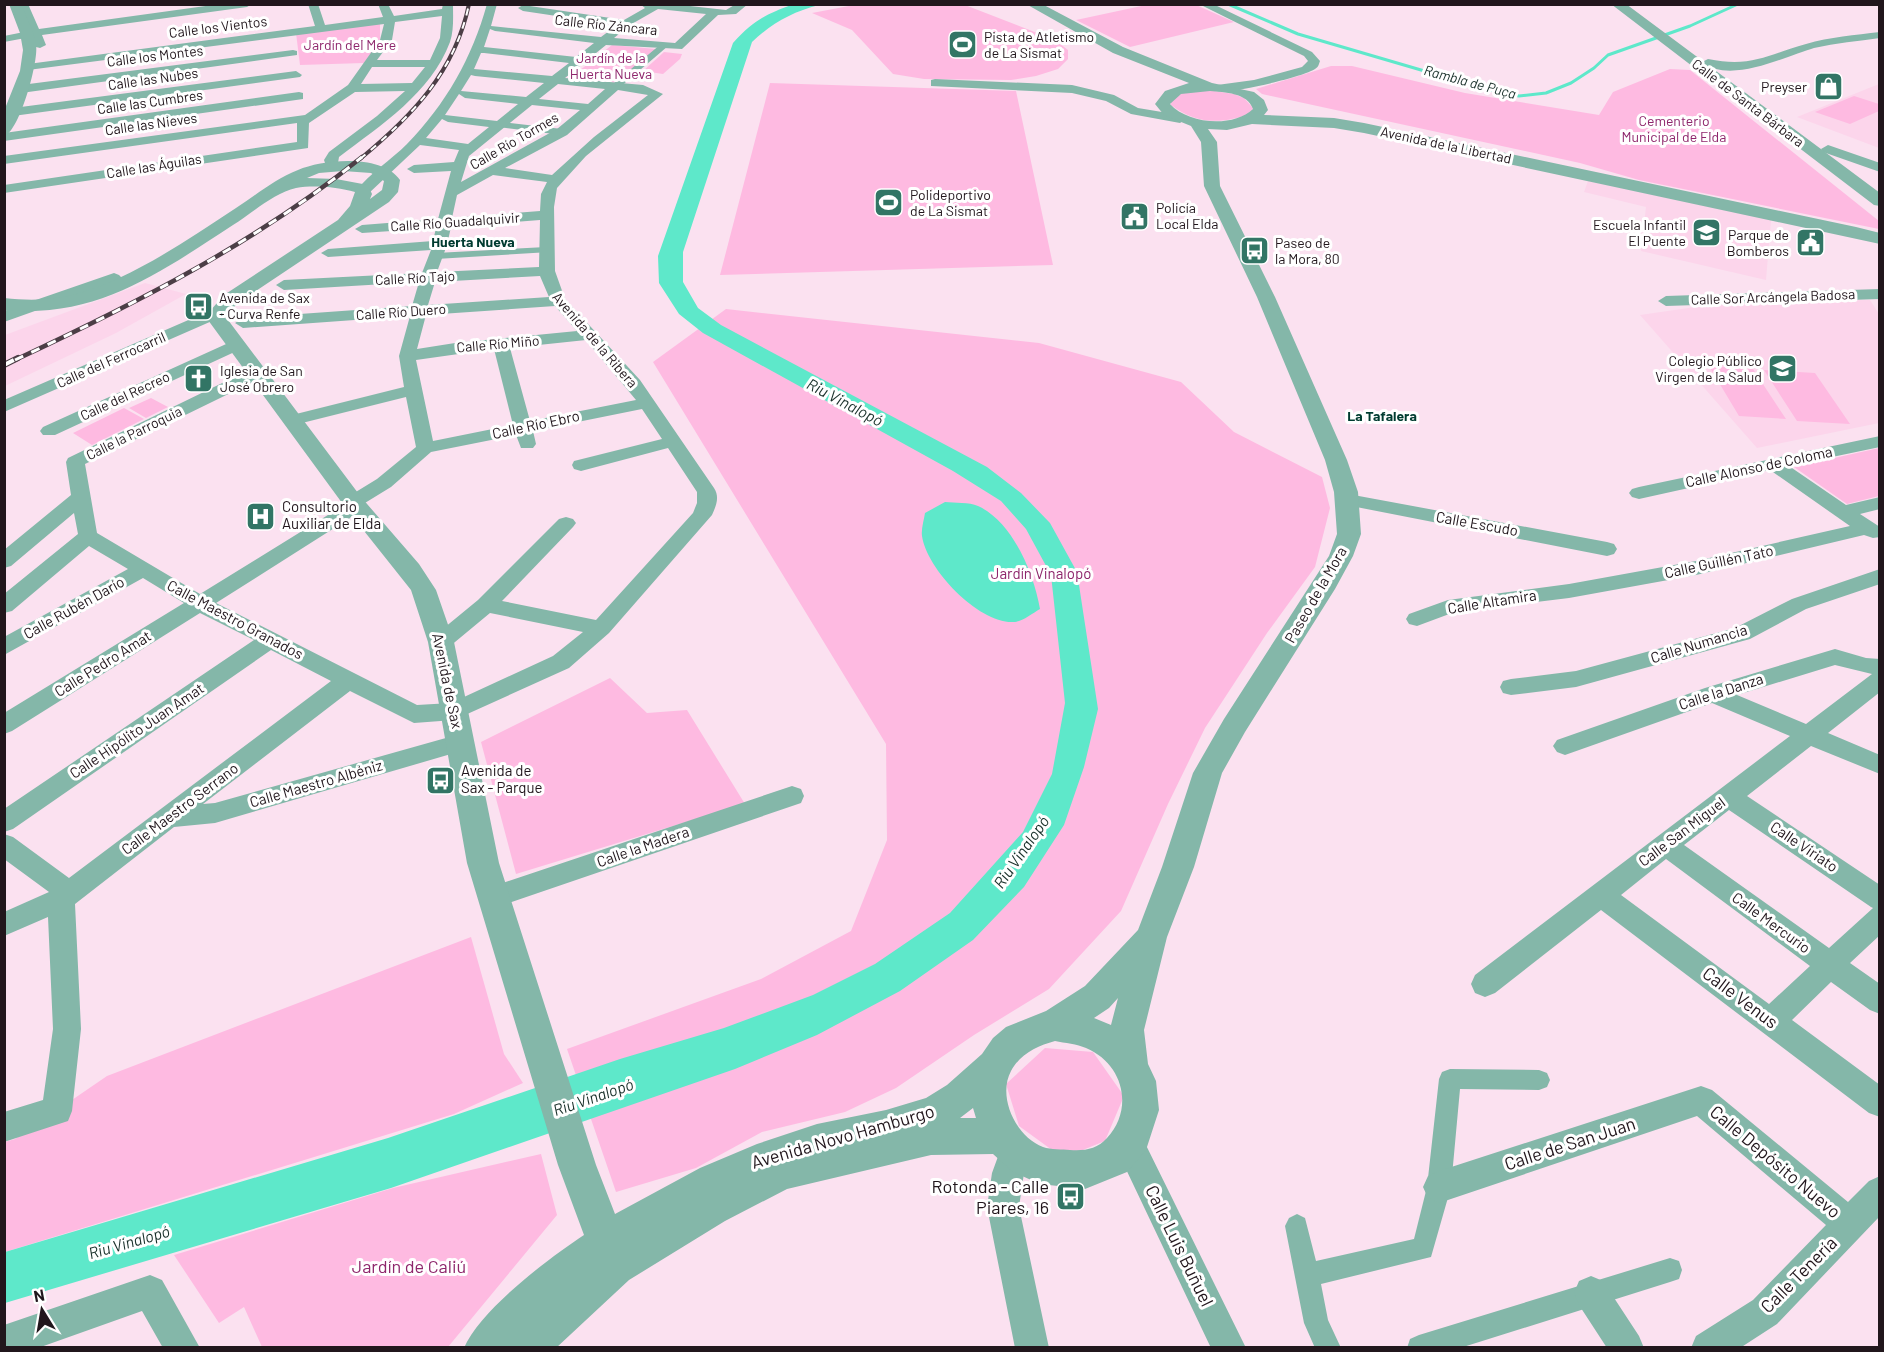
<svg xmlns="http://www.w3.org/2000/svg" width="1884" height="1352" viewBox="0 0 1884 1352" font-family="Barlow,sans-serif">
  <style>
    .built { fill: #fcd5eb }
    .green { fill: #febae1 }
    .water { fill: #5ee8ca }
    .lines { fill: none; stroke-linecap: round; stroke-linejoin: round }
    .stream { stroke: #5ee8ca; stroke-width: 3 }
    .pedestrian { fill: #84b7a9; fill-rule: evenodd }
    .minor { fill: #84b7a9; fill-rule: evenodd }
    .tertiary { fill: #84b7a9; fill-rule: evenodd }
    .rail-far2-casing { stroke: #4c3e46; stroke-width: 4 }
    .rail-far1-casing { stroke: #4c3e46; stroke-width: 4.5 }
    .rail-casing { stroke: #4c3e46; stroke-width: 6 }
    .rail-far2 { stroke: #fff; stroke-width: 2; stroke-dasharray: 7; stroke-linecap: butt }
    .rail-far1 { stroke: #fff; stroke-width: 3; stroke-dasharray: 9; stroke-linecap: butt }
    .rail { stroke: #fff; stroke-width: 4; stroke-dasharray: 11; stroke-linecap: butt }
    .labels { text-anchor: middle; stroke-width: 6; stroke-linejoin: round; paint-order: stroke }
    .far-street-label { font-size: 14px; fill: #21161c; stroke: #fff }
    .far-poi-label { font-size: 14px; fill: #21161c; stroke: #fff; text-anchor: start }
    .far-park-label { font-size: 14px; fill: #8e266c; stroke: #fff }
    .far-water-label { font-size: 14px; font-style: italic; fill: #182f29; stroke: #fff }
    .far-neighbourhood-label { font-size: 14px; font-weight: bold; fill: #003b30; stroke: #fff }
    .street-label { font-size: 15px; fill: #21161c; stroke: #fff }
    .poi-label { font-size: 15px; fill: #21161c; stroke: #fff; text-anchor: start }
    .park-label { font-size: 15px; fill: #8e266c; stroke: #fff }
    .water-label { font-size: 16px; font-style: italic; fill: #182f29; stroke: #fff }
    .near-street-label { font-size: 18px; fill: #21161c; stroke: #fff }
    .near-poi-label { font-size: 18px; fill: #21161c; stroke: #fff; text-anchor: end }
    .near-park-label { font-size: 18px; fill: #8e266c; stroke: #fff }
  </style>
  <rect width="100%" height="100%" fill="#fbe1f0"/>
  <path class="built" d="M 1879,84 L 1879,148 L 1797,117 Z
    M 1588,181 L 1771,220 L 1766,280 L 1641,251 L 1646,207 L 1584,192 Z
    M 145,283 L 186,294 L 116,333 L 5,386 L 5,335 Z
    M 1870,300 L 1879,314 L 1879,423 L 1757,448 L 1640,315 L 1730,302 Z"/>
  <path class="green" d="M 1194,4 L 1234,22 L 1130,47 L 1076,20 L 1146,5 Z
    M 854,5 L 965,5 L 1055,40 L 1068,50 L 1068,59 L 1058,69 L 1036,76 L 1011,80 L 924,79 L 893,74 L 852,30 L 812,13 Z
    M 380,22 L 380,41 L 364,63 L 300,65 L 296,33 Z
    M 612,45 L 656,49 L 616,83 L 570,78 Z
    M 664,52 L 682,54 L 680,59 L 663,74 L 643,71 Z
    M 1331,66 L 1352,66 L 1465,93 L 1599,115 L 1613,92 L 1670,69 L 1690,70 L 1879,221 L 1879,229 L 1639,180 L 1580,163 L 1262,94 L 1256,89 Z
    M 770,83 L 1016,91 L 1053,265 L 720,275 Z
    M 1208,90 L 1234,94 L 1244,98 L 1253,108 L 1251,113 C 1223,125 1195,124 1171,105 L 1171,100 C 1181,90 1195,91 1208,90 Z
    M 1854,96 L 1879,104 L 1879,111 L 1850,124 L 1815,112 Z
    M 726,309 L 1039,343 L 1181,382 L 1234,432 L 1322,477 L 1330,508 L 1315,567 L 1267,633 L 1205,728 L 1168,804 L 1121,911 L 1049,989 L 974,1035 L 896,1088 L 845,1112 L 762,1132 L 696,1168 L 616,1192 L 567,1049 L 761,979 L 851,931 L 887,840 L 886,744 L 653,362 Z
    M 1709,366 L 1753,369 L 1786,419 L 1739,416 Z
    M 1764,370 L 1815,373 L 1850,424 L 1797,421 Z
    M 151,398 L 168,407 L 146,418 L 129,408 Z
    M 124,408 L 144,419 L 92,445 L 73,433 Z
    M 1879,448 L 1879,496 L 1847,504 L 1794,467 Z
    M 610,678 L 647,713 L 687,710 L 745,804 L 516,874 L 481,742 Z
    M 471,937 L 504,1054 L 523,1083 L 454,1114 L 5,1252 L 5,1142 L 15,1139 L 107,1076 Z
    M 1045,1048 L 1093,1052 L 1124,1096 L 1105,1141 L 1063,1158 L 1019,1126 L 1006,1084 Z
    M 541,1154 L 557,1215 L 448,1347 L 262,1347 L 244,1307 L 219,1323 L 174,1255 L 393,1188 Z"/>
  <path class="water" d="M 791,5 L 819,5 C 792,12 772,23 752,42 L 683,252 L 683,282 L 698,308 L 721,325 L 987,467 L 1021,493 L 1050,523 L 1077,572 L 1098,709 L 1084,767 L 1064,825 L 1024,887 L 973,940 L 900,991 L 817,1035 L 735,1069 L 391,1188 L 5,1303 L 5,1252 L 388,1138 L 620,1059 L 724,1028 L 813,995 L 875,964 L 950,913 L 1023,832 L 1052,774 L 1065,703 L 1051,575 L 1026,529 L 1001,501 L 953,471 L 703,333 L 679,314 L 659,283 L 658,256 L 733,43 C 752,22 764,15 791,5 Z
    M 945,502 C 955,503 969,502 978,506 C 1013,522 1034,574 1040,609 C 1033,613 1023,621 1015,622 C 980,625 927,570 922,536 C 921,529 924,520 925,513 Z"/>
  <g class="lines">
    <path class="stream" d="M 1228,4 L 1298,34 L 1486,89 L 1519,96 L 1546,93 L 1571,83 L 1594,68 L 1608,55 L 1690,26 L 1738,4"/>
    <path class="pedestrian" d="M 661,44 L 668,46 L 619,88 L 613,88 L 613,84 Z
      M 501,122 L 562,129 L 567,132 L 562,135 L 498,127 L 498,123 Z
      M 546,247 L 551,250 L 550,252 L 436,259 L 431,256 L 436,253 Z
      M 1450,1069 L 1539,1070 L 1547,1073 L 1550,1080 L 1547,1087 L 1539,1090 L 1460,1089 L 1451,1187 L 1431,1257 L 1321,1284 L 1328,1320 L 1341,1348 L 1315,1348 L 1304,1323 L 1285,1226 L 1289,1218 L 1297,1214 L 1305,1218 L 1316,1261 L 1414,1239 L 1427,1187 L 1439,1079 L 1442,1072 Z
      M 1670,1258 L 1679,1261 L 1682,1270 L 1679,1279 L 1670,1282 L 1460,1348 L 1407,1348 L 1410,1339 L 1419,1335 Z"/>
    <path class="minor" d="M 18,4 L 28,4 L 39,29 L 220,4 L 252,4 L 247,7 L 42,35 L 46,45 L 40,48 L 36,47 L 31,37 L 4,42 L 4,36 L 29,31 Z
      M 308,4 L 318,4 L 325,25 L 383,17 L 378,4 L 388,4 L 394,16 L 442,9 L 443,4 L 453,4 C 453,17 454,30 450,42 C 431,93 381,125 339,157 L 337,169 L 327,169 L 324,160 L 329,152 L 377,116 L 405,91 L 355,92 L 309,123 L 308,148 L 4,193 L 4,185 L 297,142 L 297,123 L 4,164 L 4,156 L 305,115 L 348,85 L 380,40 L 384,24 L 28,70 L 22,67 L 28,64 L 315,26 ZM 442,16 L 440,38 L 430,60 L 377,60 L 392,40 L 395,22 ZM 372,67 L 425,67 L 412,83 L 361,84 Z
      M 487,4 L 497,4 L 491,26 L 601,37 L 617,25 L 523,11 L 518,8 L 523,5 L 624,20 L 645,8 L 640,4 L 672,4 L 726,10 L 736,4 L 748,4 L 736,14 L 718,15 L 682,49 L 606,45 L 565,78 L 643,85 L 663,94 L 586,156 L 557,188 L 554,207 L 555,271 L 565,299 L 640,380 L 714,488 C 720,497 716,506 712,515 L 609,633 L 569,668 L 454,720 L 414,723 L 350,691 L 203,804 L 215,803 L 460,734 L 468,737 L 472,743 L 468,749 L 215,823 L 174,827 L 75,904 L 81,1029 L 72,1111 L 68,1121 L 4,1142 L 4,1112 L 43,1100 L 53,1029 L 48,917 L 4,936 L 4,912 L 49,892 L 4,859 L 4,834 L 13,837 L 69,878 L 331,681 L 271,650 L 13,829 L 4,832 L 4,809 L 254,640 L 200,613 L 12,731 L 4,734 L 4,713 L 184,603 L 143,578 L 4,655 L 4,637 L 128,569 L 89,546 L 12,611 L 4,613 L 4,594 L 78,534 L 74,513 L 11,566 L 4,568 L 4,550 L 71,495 L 66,462 L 68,458 L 251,369 L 263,369 L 266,373 L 263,377 L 85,464 L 97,533 L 200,594 L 336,510 L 346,498 L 377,479 L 416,447 L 406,397 L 294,425 L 288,424 L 285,420 L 288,416 L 404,387 L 399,356 L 410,316 L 243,328 L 235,323 L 243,318 L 412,306 L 419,282 L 284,290 L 276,285 L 284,280 L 422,273 L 431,250 L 328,257 L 321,253 L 328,249 L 433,241 L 436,228 L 362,233 L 355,229 L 362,225 L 438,219 L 451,171 L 414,173 L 407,169 L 414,165 L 454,162 L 459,150 L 420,145 L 368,194 L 363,195 L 356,191 C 370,173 391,160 407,144 C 446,104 472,58 487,4 ZM 658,9 L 706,14 L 675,43 L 614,38 L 630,25 ZM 490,29 L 495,31 L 594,43 L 576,57 L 484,47 ZM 481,53 L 484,53 L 569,63 L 552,76 L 474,69 ZM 471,75 L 475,76 L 544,83 L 526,97 L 461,91 ZM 558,84 L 605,89 L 588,104 L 539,99 ZM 618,90 L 648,95 L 594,137 L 552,175 L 505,168 L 567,135 ZM 459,94 L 465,98 L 518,104 L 497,121 L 445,115 ZM 532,105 L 580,110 L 557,129 L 461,182 L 469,156 ZM 442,119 L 448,122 L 489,127 L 468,144 L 426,138 ZM 493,175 L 547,182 L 541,194 L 540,211 L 452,218 L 457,195 ZM 540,220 L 539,267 L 437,272 L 447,245 L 451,227 ZM 540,276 L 549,297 L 428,305 L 435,282 ZM 555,306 L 577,331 L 455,343 L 417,349 L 426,315 ZM 586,340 L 636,400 L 530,421 L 510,348 ZM 494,349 L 513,425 L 433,441 L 416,360 ZM 642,409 L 662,439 L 574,461 L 572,465 L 574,469 L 581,471 L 668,448 L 697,492 L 697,503 L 693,513 L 596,620 L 502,601 L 573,527 L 576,523 L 573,519 L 566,517 L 559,519 L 478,600 L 433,637 L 430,642 L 433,647 L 441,650 L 449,647 L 490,613 L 583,632 L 553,656 L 451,703 L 417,705 L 216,603 L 350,518 L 360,506 L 391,487 L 431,452 L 516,435 L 521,448 L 533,448 L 536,444 L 533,431 Z
      M 1199,4 L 1213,4 L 1312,52 L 1320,61 C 1318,66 1319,66 1315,69 C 1303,77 1231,94 1217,91 L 1217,85 L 1254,80 L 1302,67 L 1308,61 L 1304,56 Z
      M 1880,32 L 1880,38 C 1858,41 1836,43 1814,48 C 1786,56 1730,85 1702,62 L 1708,59 C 1751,68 1767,55 1806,44 C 1830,37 1855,35 1880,32 Z
      M 293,50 L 297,51 L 297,55 L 21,93 L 15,89 L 21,85 Z
      M 296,71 L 302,75 L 300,77 L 13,116 L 7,112 L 13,108 Z
      M 935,79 L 1072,85 L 1114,95 L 1138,108 L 1180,115 L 1186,119 L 1180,123 L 1131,114 L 1106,101 L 1072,93 L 931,86 L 931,80 Z
      M 299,92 L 303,93 L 303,99 L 4,141 L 4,133 Z
      M 1828,145 L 1880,163 L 1880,172 L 1823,152 L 1821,149 Z
      M 114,273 L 119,275 L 122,278 L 119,281 L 4,322 L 4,311 Z
      M 1880,289 L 1880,299 L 1666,306 L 1658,301 L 1666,296 Z
      M 218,310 L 224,312 L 226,315 L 224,318 L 212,321 L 4,412 L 4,400 L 200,315 Z
      M 235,340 L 243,345 L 241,349 L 55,435 L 43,435 L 40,431 L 43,427 Z
      M 1880,436 L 1880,447 L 1789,466 L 1846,505 L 1880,497 L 1880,509 L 1860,514 L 1880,527 L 1880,537 L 1873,538 L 1864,535 L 1696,575 L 1569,598 L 1470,610 L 1452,613 L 1417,626 L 1409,624 L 1406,619 L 1409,614 L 1448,600 L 1569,584 L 1696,561 L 1850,526 L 1770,470 L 1639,499 L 1632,497 L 1629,493 L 1632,489 L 1639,487 Z
      M 1348,494 L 1607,542 L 1614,544 L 1617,549 L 1614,554 L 1607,556 L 1341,504 L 1338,500 L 1341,496 Z
      M 1880,569 L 1880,584 L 1806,609 L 1750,639 L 1576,687 L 1511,695 L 1503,693 L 1500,687 L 1503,681 L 1511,679 L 1576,671 L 1735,628 L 1792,599 Z
      M 1835,649 L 1866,658 L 1880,659 L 1880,692 L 1828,733 L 1880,755 L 1880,774 L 1811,746 L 1747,796 L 1880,885 L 1880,935 L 1850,963 L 1880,984 L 1880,1014 L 1870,1010 L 1831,982 L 1792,1020 L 1880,1085 L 1880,1117 L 1869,1113 L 1601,910 L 1495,993 L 1485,997 L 1475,993 L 1471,984 L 1475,975 L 1790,736 L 1712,703 L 1565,755 L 1557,752 L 1553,746 L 1557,740 L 1705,688 ZM 1835,665 L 1872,674 L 1806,724 L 1737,695 ZM 1729,810 L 1871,907 L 1873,908 L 1829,948 L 1684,845 ZM 1666,859 L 1810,966 L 1769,1004 L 1621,895 Z
      M 792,786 L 801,789 L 804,796 L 801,803 L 494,908 L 485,905 L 481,897 L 485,889 Z
      M 1701,1086 L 1712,1090 L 1848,1202 L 1869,1181 L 1880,1176 L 1880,1216 L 1777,1324 L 1740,1348 L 1691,1348 L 1696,1336 L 1753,1300 L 1826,1225 L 1697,1116 L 1439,1203 L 1428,1198 L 1423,1187 L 1428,1176 L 1439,1171 Z
      M 1129,1129 L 1140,1133 L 1246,1348 L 1211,1348 L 1114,1144 L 1118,1133 Z
      M 1015,1136 L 1026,1140 L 1030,1151 L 1024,1173 L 1019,1207 L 1049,1348 L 1015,1348 L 987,1207 L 992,1173 L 1004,1140 Z
      M 150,1275 L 162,1280 L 200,1348 L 163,1348 L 142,1311 L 38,1348 L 4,1348 L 4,1325 Z
      M 1591,1276 L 1603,1281 L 1639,1336 L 1644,1348 L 1607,1348 L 1579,1305 L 1574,1293 L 1579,1281 Z"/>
    <path class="tertiary" d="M 9,4 L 21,4 C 27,18 34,31 36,45 C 39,61 19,133 4,136 L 4,111 L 20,71 L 23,50 L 20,33 Z
      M 1026,4 L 1042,4 L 1123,47 L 1212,83 L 1254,92 L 1264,100 L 1268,110 L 1264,115 L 1334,118 L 1364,123 L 1856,227 L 1880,233 L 1880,244 L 1364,133 L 1334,128 L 1252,124 L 1227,130 L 1208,129 L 1217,142 L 1220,186 L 1275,297 L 1347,460 L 1358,492 L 1361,534 L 1353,556 L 1335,589 L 1245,732 L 1222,773 L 1194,867 L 1167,937 L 1144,1030 L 1148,1064 L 1156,1081 L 1159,1110 L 1146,1150 L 1127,1172 L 1085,1189 L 1040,1184 L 1013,1172 L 993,1154 L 931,1155 L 787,1189 L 725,1221 L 629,1280 L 556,1348 L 464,1348 C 480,1310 549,1258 584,1235 L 558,1165 L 467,863 L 428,642 L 411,590 L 345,507 L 208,320 L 210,311 L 224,295 L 338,220 L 350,206 L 355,192 C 337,187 314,185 296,188 C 274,193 252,213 233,225 C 159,273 97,319 4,310 L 4,298 C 48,303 79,297 119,278 C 160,259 198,233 236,208 C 256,195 275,179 298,170 C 324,159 382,154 400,180 L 398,192 L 389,202 L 238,303 L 229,312 L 228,320 L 361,497 L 419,564 L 436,590 L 454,642 L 499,863 L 596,1165 L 615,1214 L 700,1168 L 757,1144 L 817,1124 L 886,1110 L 926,1098 L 947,1085 L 982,1054 L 993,1038 L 1006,1027 L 1046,1011 L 1085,986 L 1138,930 L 1162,867 L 1193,773 L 1224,719 L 1329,556 L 1337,534 L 1334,492 L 1325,460 L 1257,297 L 1204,186 L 1201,142 L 1191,126 L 1164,115 L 1155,104 L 1165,91 L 1189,83 L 1113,53 ZM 1210,91 C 1224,92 1248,93 1253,109 C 1233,128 1188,124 1170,104 L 1181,94 ZM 343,171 L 371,173 L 384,181 L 382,190 L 370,199 L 372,194 L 368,185 L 336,179 L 307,178 L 319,173 ZM 1118,998 L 1111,1025 L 1094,1018 L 1109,1008 ZM 1055,1041 C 1065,1043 1077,1044 1086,1048 C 1124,1064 1134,1109 1107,1138 C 1097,1149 1085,1151 1070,1150 C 1062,1149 1051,1150 1043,1147 C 1016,1137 997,1097 1011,1071 C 1020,1054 1037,1046 1055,1041 ZM 973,1108 L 976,1118 L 960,1118 Z
      M 1611,4 L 1626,4 L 1880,193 L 1880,206 L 1874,205 Z"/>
    <defs>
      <path id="rail-far2" d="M 360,159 C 412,116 455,72 469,4"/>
      <path id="rail-far1" d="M 15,360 C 137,303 257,242 362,157"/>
      <path id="rail" d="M 4,365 L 18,358"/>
    </defs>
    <use href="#rail-far2" class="rail-far2-casing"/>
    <use href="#rail-far1" class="rail-far1-casing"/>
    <use href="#rail" class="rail-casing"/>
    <use href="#rail-far2" class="rail-far2"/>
    <use href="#rail-far1" class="rail-far1"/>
    <use href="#rail" class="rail"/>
  </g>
  <defs>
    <symbol id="stadium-square" viewBox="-11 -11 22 22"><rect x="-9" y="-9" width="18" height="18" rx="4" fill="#327565" stroke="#fff"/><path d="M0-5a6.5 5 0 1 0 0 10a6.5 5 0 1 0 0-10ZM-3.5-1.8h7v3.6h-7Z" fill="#fff"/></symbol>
    <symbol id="shop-square" viewBox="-11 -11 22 22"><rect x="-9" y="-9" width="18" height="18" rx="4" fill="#327565" stroke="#fff"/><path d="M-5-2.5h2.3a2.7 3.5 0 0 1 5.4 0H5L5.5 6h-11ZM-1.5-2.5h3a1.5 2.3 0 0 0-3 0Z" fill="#fff"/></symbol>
    <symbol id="civic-square" viewBox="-11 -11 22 22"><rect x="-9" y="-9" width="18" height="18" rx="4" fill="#327565" stroke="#fff"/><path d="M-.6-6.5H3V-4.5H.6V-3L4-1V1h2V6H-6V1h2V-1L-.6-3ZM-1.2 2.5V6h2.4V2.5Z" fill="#fff"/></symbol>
    <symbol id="school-square" viewBox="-11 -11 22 22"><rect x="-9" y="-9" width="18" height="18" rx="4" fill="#327565" stroke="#fff"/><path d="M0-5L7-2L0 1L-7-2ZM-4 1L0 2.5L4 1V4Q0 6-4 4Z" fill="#fff"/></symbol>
    <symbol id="bus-square" viewBox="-11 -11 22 22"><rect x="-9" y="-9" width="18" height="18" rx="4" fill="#327565" stroke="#fff"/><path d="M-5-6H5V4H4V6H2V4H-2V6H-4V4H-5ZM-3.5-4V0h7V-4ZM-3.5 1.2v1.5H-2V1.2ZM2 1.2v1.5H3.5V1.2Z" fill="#fff"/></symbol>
    <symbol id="church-square" viewBox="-11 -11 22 22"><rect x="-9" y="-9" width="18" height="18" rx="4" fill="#327565" stroke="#fff"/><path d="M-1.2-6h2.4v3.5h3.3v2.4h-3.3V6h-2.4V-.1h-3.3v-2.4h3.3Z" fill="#fff"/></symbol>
    <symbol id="hospital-square" viewBox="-11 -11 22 22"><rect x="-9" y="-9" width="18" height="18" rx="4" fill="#327565" stroke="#fff"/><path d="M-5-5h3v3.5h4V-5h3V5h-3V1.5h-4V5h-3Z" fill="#fff"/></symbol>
  </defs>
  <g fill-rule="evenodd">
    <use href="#stadium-square" x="946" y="28" width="33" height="33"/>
    <use href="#shop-square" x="1812" y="70" width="33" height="33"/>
    <use href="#stadium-square" x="872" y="186" width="33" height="33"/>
    <use href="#civic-square" x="1118" y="200" width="33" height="33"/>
    <use href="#school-square" x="1690" y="216" width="33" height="33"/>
    <use href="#civic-square" x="1794" y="226" width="33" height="33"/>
    <use href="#bus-square" x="1238" y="234" width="33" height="33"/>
    <use href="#bus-square" x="182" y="290" width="33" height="33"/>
    <use href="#school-square" x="1766" y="352" width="33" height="33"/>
    <use href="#church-square" x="182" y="362" width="33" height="33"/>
    <use href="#hospital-square" x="244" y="500" width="33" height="33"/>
    <use href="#bus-square" x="424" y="764" width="33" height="33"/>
    <use href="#bus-square" x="1054" y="1180" width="33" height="33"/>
  </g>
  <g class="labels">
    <g class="far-street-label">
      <text transform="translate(606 25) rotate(6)" y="5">Calle Río Záncara</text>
      <text transform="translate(218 27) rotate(-7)" y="5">Calle los Vientos</text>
      <text transform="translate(155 56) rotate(-7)" y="5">Calle los Montes</text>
      <text transform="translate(153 79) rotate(-8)" y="5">Calle las Nubes</text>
      <text transform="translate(150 102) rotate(-8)" y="5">Calle las Cumbres</text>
      <text transform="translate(1748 103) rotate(37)" y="5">Calle de Santa Bárbara</text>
      <text transform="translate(151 124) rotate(-8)" y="5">Calle las Nieves</text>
      <text transform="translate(514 141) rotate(-30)" y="5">Calle Río Tormes</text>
      <text transform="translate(1446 145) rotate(12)" y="5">Avenida de la Libertad</text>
      <text transform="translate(154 166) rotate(-9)" y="5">Calle las Águilas</text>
      <text transform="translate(455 222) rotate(-4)" y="5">Calle Río Guadalquivir</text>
      <text transform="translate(415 278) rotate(-3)" y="5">Calle Río Tajo</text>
      <text transform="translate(1773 297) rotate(-2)" y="5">Calle Sor Arcángela Badosa</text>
      <text transform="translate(401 312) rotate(-4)" y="5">Calle Río Duero</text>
      <text transform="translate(595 340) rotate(49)" y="5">Avenida de la Ribera</text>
      <text transform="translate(498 344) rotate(-5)" y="5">Calle Río Miño</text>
      <text transform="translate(111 360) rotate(-24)" y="5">Calle del Ferrocarril</text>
      <text transform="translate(125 396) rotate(-25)" y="5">Calle del Recreo</text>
      <text transform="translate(134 433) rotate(-26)" y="5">Calle la Parroquia</text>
    </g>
    <g class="far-poi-label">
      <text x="984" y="42">Pista de Atletismo<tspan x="984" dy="16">de La Sismat</tspan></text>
      <text x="1807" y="92" text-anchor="end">Preyser</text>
      <text x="910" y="200">Polideportivo<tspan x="910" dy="16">de La Sismat</tspan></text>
      <text x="1156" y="213">Policía<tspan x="1156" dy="16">Local Elda</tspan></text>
      <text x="1686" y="230" text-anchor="end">Escuela Infantil<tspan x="1686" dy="16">El Puente</tspan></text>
      <text x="1789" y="240" text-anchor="end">Parque de<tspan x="1789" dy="16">Bomberos</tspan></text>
      <text x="1275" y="248">Paseo de<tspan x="1275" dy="16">la Mora, 80</tspan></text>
      <text x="219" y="303">Avenida de Sax<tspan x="219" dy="16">- Curva Renfe</tspan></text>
      <text x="1762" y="366" text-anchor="end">Colegio Público<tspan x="1762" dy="16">Virgen de la Salud</tspan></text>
      <text x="220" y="376">Iglesia de San<tspan x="220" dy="16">José Obrero</tspan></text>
    </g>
    <g class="far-park-label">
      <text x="350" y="50">Jardín del Mere</text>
      <text x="611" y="63">Jardín de la<tspan x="611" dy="16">Huerta Nueva</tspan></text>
      <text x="1674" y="126">Cementerio<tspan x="1674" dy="16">Municipal de Elda</tspan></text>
    </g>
    <g class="far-water-label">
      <text transform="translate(1470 82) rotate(15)" y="5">Rambla de Puça</text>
    </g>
    <g class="far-neighbourhood-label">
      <text x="473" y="247">Huerta Nueva</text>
      <text x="1382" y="421">La Tafalera</text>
    </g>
    <g class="street-label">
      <text transform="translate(536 425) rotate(-12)" y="5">Calle Río Ebro</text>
      <text transform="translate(1759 467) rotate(-12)" y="5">Calle Alonso de Coloma</text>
      <text transform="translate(1477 524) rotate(10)" y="5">Calle Escudo</text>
      <text transform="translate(1719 562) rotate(-12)" y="5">Calle Guillén Tato</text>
      <text transform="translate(1316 595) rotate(-60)" y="5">Paseo de la Mora</text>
      <text transform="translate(1492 602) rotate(-9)" y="5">Calle Altamira</text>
      <text transform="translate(74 608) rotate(-29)" y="5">Calle Rubén Darío</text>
      <text transform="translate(235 620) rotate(28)" y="5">Calle Maestro Granados</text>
      <text transform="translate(1699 644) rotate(-17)" y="5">Calle Numancia</text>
      <text transform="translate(103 664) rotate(-32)" y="5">Calle Pedro Amat</text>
      <text transform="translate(447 681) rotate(78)" y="5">Avenida de Sax</text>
      <text transform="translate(1721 692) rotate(-18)" y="5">Calle la Danza</text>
      <text transform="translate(137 731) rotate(-34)" y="5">Calle Hipólito Juan Amat</text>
      <text transform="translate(316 784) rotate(-16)" y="5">Calle Maestro Albéniz</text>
      <text transform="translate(180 809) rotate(-37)" y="5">Calle Maestro Serrano</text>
      <text transform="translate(1682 832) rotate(-37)" y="5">Calle San Miguel</text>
      <text transform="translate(643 847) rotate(-19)" y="5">Calle la Madera</text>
      <text transform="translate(1804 847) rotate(34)" y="5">Calle Viriato</text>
      <text transform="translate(1771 923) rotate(36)" y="5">Calle Mercurio</text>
    </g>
    <g class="poi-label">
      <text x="282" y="512">Consultorio<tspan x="282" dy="17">Auxiliar de Elda</tspan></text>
      <text x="461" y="776">Avenida de<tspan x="461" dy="17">Sax - Parque</tspan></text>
    </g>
    <g class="park-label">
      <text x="1041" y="579">Jardín Vinalopó</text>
    </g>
    <g class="water-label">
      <text transform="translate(845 402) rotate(28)" y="6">Riu Vinalopó</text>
      <text transform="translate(1021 852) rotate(-55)" y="6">Riu Vinalopó</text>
      <text transform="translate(593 1097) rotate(-19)" y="6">Riu Vinalopó</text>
      <text transform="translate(129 1242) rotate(-16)" y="6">Riu Vinalopó</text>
    </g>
    <g class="near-street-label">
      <text transform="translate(1740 998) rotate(37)" y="6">Calle Venus</text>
      <text transform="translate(843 1137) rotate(-16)" y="6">Avenida Novo Hamburgo</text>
      <text transform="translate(1570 1144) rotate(-18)" y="6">Calle de San Juan</text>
      <text transform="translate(1775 1162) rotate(40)" y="6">Calle Depósito Nuevo</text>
      <text transform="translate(1179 1246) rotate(64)" y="6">Calle Luis Buñuel</text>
      <text transform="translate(1799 1275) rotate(-45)" y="6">Calle Tenería</text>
    </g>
    <g class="near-poi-label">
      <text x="1049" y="1193">Rotonda - Calle<tspan x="1049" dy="21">Piares, 16</tspan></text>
    </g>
    <g class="near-park-label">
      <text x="409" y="1273">Jardín de Caliú</text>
    </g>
  </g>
  <rect width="1884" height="1352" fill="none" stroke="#21161c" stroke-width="12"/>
  <g transform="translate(42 1310) rotate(349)" stroke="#ffffff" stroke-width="4.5" paint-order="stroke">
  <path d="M0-4.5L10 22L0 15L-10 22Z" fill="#21161c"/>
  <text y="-9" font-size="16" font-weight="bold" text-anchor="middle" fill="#21161c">N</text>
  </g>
</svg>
